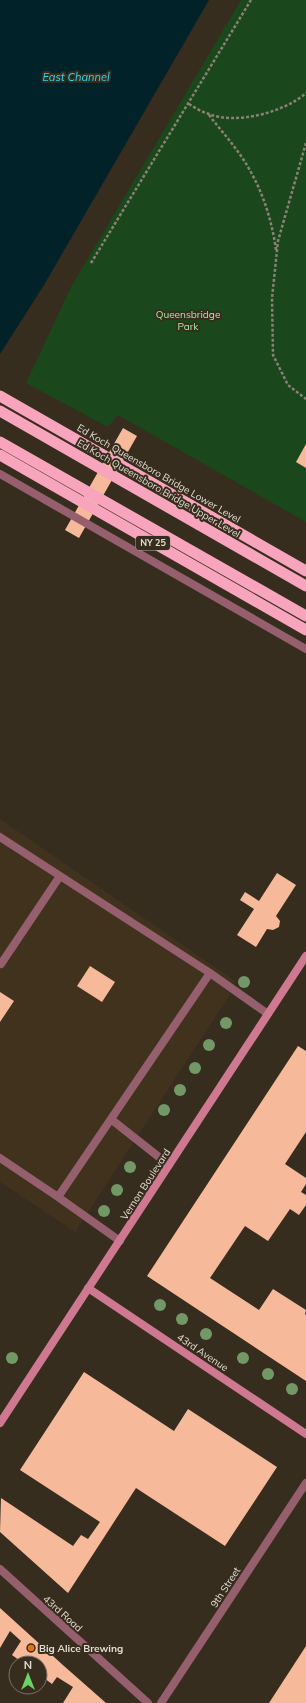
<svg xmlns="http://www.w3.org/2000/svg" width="306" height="1703" viewBox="0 0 306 1703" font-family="Mulish,sans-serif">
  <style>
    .built { fill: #40321d }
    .green { fill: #1a481c }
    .water { fill: #002228 }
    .building { fill: #f6ba9a }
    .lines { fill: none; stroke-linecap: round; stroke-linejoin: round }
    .path { stroke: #898174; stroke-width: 2.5; stroke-dasharray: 3 2; stroke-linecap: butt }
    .service { stroke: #955f6e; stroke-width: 8 }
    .pedestrian { stroke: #955f6e; stroke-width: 8 }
    .minor { stroke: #955f6e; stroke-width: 8 }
    .secondary { stroke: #ce7991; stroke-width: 8 }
    .trunk { stroke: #f7a4bc; stroke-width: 11 }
    .tree { fill: #719866 }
    .food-dot { fill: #e8710a; stroke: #372d1e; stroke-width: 1.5 }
    .labels { text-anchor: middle; stroke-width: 4; stroke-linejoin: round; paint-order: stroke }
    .shield { fill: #372d1e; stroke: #afa89c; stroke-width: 1 }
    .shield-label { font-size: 9px; font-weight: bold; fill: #e2dcd2 }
    .park-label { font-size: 10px; fill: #a1f0a0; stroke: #372d1e }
    .street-label { font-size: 10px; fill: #e2dcd2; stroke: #372d1e }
    .poi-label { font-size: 10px; font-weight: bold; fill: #e2dcd2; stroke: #372d1e; text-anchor: start }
    .water-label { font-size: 11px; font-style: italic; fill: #2cd6f0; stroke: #372d1e }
  </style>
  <rect width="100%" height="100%" fill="#372d1e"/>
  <path class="built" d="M 0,819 L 235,981 L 229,996 L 75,1232 L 0,1182 Z"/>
  <path class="green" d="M 241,0 L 306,0 L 306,522 L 118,415 L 108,427 L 26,383 L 71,287 Z"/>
  <path class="water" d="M 0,0 L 209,0 L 44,285 L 0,354 Z"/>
  <path class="building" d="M 123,428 L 137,436 L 79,538 L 65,530 Z
    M 306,444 L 306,468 L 296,462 Z
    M 277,873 L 296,885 L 276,916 L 280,921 L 279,927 L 273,930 L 267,929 L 256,947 L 237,935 L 254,909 L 240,900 L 245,892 L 259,901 Z
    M 90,966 L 115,982 L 102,1002 L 77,986 Z
    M 0,992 L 14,1001 L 0,1022 Z
    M 298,1046 L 306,1051 L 306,1132 L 285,1164 L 306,1178 L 306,1184 L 301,1192 L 306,1195 L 306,1205 L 299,1215 L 290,1209 L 268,1241 L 245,1226 L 210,1278 L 259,1310 L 273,1289 L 306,1310 L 305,1314 L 306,1315 L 306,1381 L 147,1276 Z
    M 84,1372 L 174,1431 L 188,1409 L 277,1467 L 225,1546 L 136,1488 L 68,1593 L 0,1532 L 1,1498 L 73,1546 L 81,1535 L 88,1539 L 100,1522 L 20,1470 Z
    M 0,1608 L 64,1666 L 106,1703 L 63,1703 L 73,1687 L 57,1677 L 52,1684 L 40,1675 L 40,1663 L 23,1663 L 12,1655 L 21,1641 L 10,1631 L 0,1648 Z
    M 306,1646 L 306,1703 L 269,1703 Z"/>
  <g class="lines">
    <path class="path" d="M 189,104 C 195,108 202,112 209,114 C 236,125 285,112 306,93
      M 209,115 C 222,132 237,148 248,167 C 263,192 272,221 276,250
      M 306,143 L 278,241 L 272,298 L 273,355 L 288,385 L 306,399
      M 91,263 L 251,0"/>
    <path class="service" d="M 0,837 L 210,973 L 268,1014
      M 1,964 L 60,876
      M 112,1120 L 169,1165
      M 0,1158 L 58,1197 L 120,1241
      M 58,1197 L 210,973"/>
    <path class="pedestrian" d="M 0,474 L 306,649"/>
    <path class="minor" d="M 0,1569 L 148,1703
      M 161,1703 L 306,1483"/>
    <path class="secondary" d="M 88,1288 L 306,1434
      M 0,1423 L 306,956"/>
    <path class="trunk" d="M 0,396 L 306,571
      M 0,411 L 306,586
      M 0,442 L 306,616
      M 0,455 L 306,630"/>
  </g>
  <g class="tree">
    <circle cx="244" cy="982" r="6"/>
    <circle cx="226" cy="1023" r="6"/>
    <circle cx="209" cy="1045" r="6"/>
    <circle cx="195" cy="1068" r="6"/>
    <circle cx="180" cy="1090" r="6"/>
    <circle cx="164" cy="1110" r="6"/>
    <circle cx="130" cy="1167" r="6"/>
    <circle cx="117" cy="1190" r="6"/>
    <circle cx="104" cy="1211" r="6"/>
    <circle cx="160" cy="1305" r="6"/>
    <circle cx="182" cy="1319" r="6"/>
    <circle cx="206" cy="1334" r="6"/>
    <circle cx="12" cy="1358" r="6"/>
    <circle cx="243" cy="1358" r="6"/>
    <circle cx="268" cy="1374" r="6"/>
    <circle cx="292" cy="1389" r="6"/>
  </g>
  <circle class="food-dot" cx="31" cy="1648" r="4"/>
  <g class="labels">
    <rect class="shield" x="136" y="536" width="34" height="14" rx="3"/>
    <g class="shield-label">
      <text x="153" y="546">NY 25</text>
    </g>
    <g class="park-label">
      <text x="188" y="318">Queensbridge<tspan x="188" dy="12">Park</tspan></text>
    </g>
    <g class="street-label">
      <text transform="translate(159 473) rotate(30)" y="4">Ed Koch Queensboro Bridge Lower Level</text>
      <text transform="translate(159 488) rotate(30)" y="4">Ed Koch Queensboro Bridge Upper Level</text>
      <text transform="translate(145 1184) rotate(-57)" y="4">Vernon Boulevard</text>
      <text transform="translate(203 1352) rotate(34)" y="4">43rd Avenue</text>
      <text transform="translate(225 1587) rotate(-57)" y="4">9th Street</text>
      <text transform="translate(63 1613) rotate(42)" y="4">43rd Road</text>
    </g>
    <g class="poi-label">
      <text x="39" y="1652">Big Alice Brewing</text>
    </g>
    <g class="water-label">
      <text x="76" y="81">East Channel</text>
    </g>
  </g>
  <g transform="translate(28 1675)"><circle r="19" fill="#372d1e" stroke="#7b7366"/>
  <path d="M0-3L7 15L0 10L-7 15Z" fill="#6ad363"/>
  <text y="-6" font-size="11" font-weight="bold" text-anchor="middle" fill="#e2dcd2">N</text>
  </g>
</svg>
